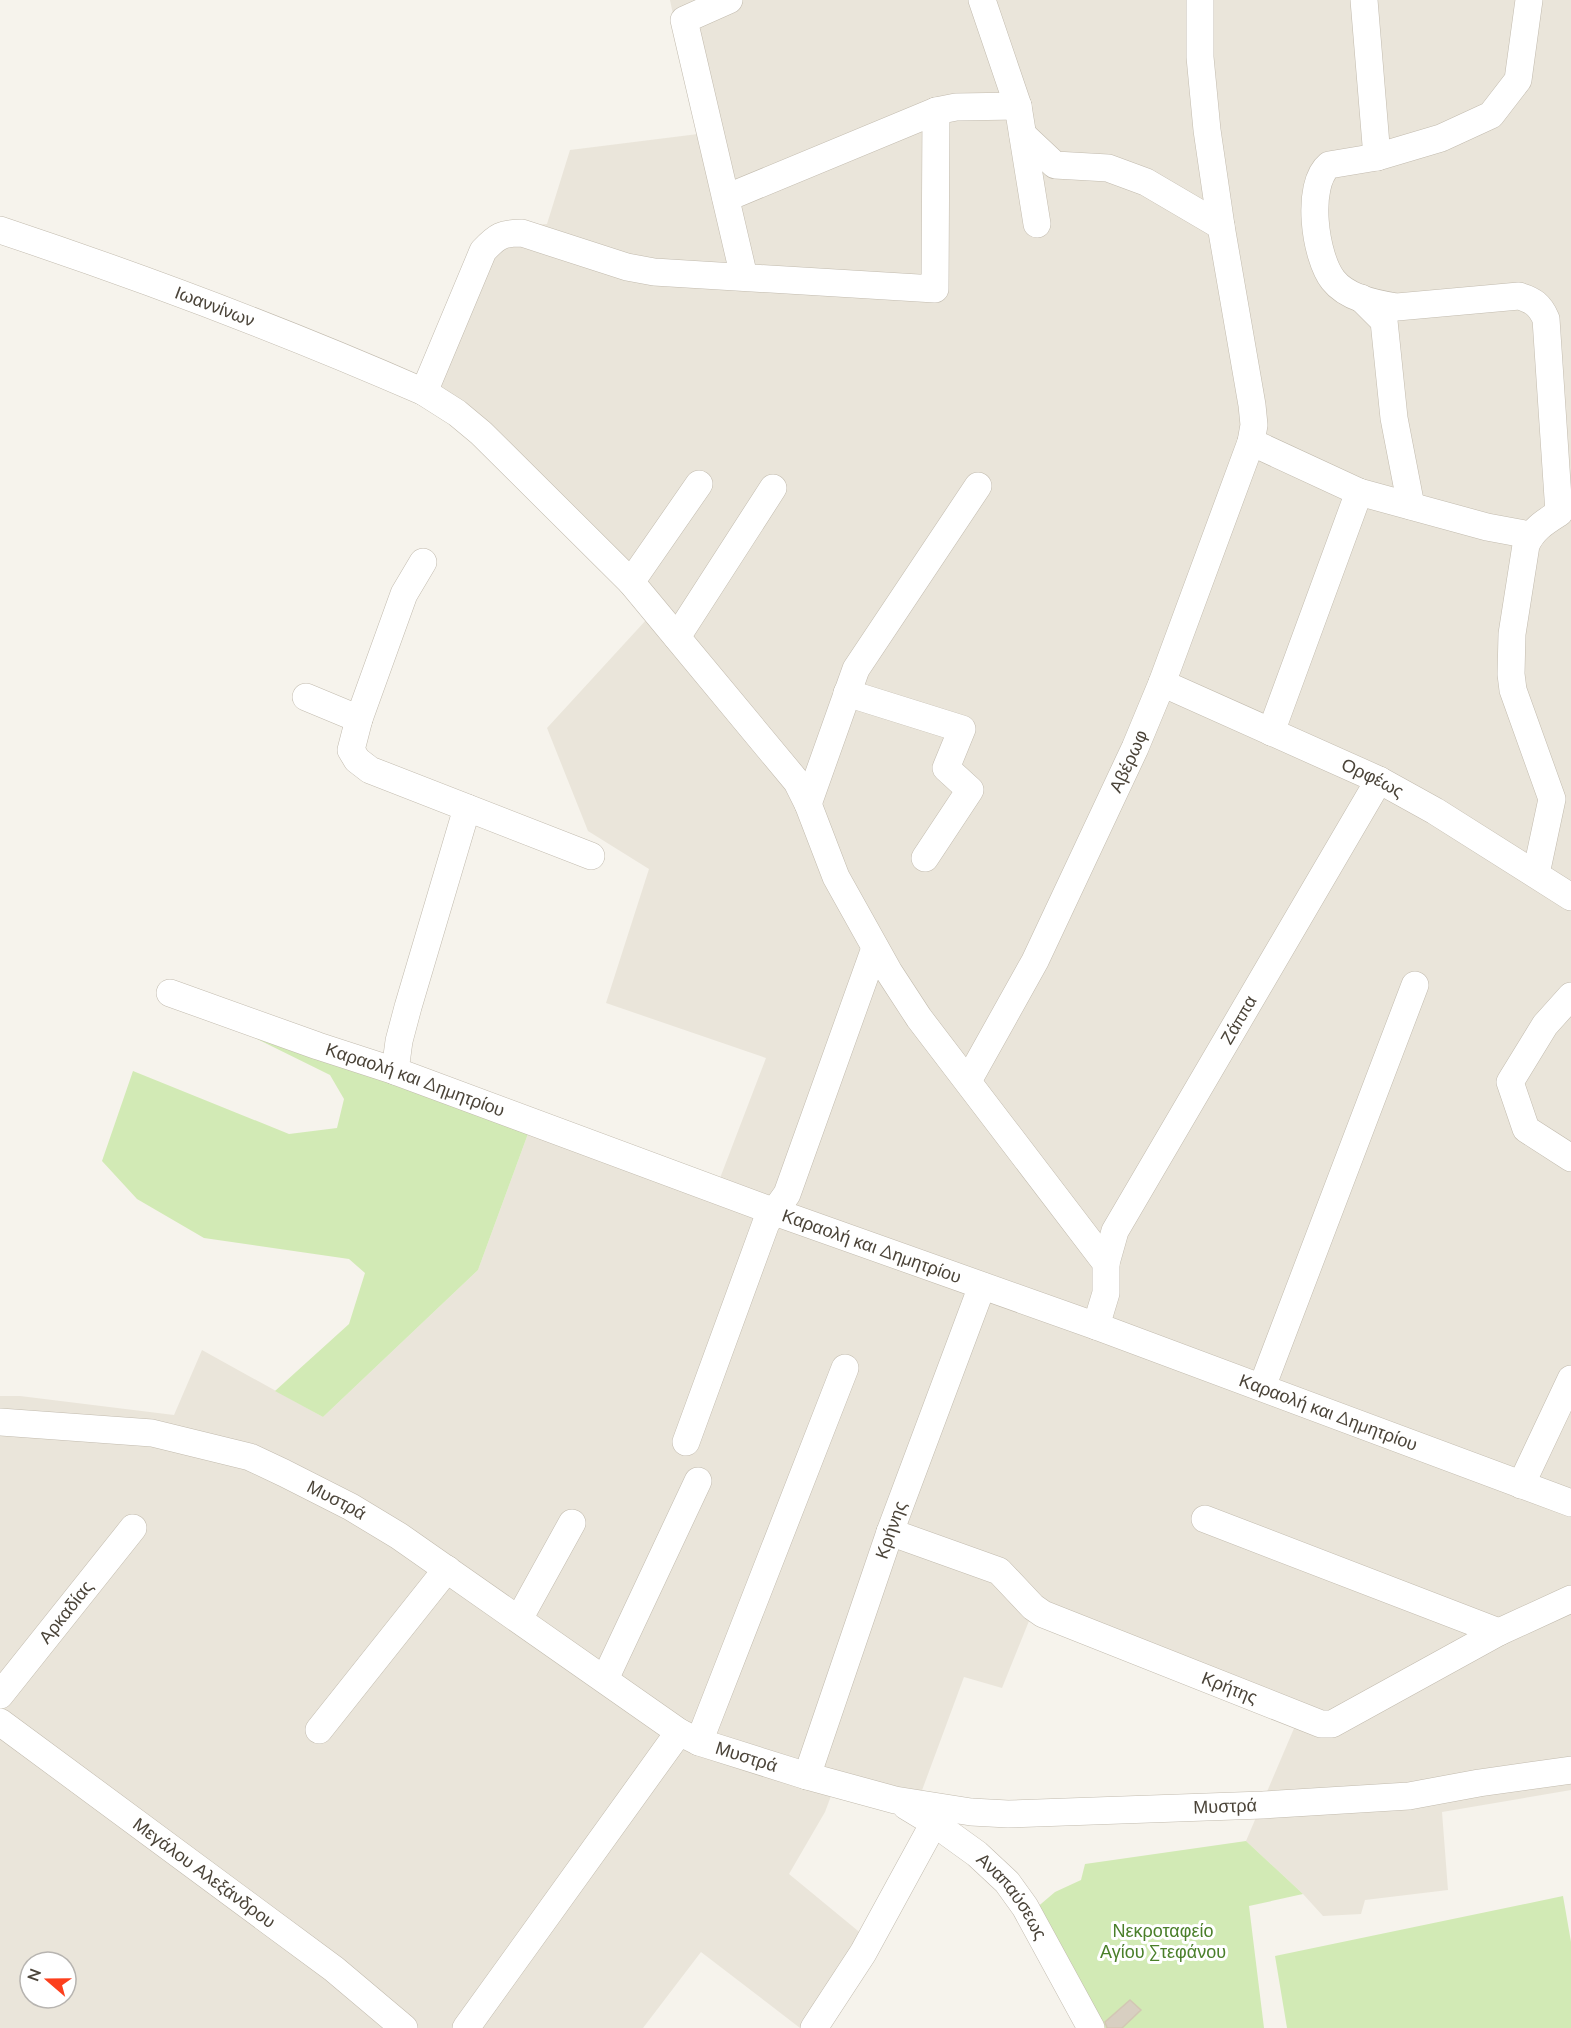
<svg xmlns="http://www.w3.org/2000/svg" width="1571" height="2028" viewBox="0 0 1571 2028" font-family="'Nunito Sans',sans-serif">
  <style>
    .residential { fill: #eae5da; fill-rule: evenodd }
    .green { fill: #d2eab5 }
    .building { fill: #d8cfc1; stroke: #d3c7b4; stroke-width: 1.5 }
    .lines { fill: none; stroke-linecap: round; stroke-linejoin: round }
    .minor-casing { stroke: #c2bbae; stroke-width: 28 }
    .minor { stroke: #fff; stroke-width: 27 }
    .labels { text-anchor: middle; stroke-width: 6; stroke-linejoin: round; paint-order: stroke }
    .street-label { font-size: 18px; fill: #4b4439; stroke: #fff }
    .park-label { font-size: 18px; fill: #4a7f2a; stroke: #fff }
  </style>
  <rect width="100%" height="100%" fill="#f6f3ec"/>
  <path class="residential" d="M 670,0 L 1571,0 L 1571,1790 L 1442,1812 L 1448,1890 L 1365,1900 L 1361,1914 L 1323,1916 L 1303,1894 L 1246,1841 L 1295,1726 L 1029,1621 L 1002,1688 L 964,1677 L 921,1793 L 825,1772 L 692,1729 L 455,2028 L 0,2028 L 0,1396 L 20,1396 L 174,1415 L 202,1350 L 323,1417 L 478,1270 L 529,1131 L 712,1199 L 766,1058 L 606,1003 L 649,869 L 588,831 L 547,728 L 647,619 L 620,580 L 478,438 L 419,397 L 497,227 L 547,224 L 570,150 L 698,134 ZM 30,1962 L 66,1962 L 66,1998 L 30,1998 Z
    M 682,1742 L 834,1788 L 825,1812 L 789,1874 L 863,1935 L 804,2028 L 800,2028 L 701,1952 L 643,2028 L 477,2028 Z"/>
  <path class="green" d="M 247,1031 L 529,1131 L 478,1270 L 323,1417 L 275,1391 L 349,1324 L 365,1273 L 349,1259 L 204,1238 L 137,1199 L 102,1161 L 133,1071 L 289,1134 L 337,1128 L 344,1099 L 330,1075 L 255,1038 Z
    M 1246,1841 L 1303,1894 L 1249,1906 L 1264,2028 L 1103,2028 L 1035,1909 L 1055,1892 L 1081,1880 L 1085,1864 Z
    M 1563,1896 L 1571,1942 L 1571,2028 L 1287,2028 L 1275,1956 Z"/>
  <path class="building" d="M 1130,2000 L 1141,2010 L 1122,2028 L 1107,2028 L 1105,2022 Z"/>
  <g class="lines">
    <defs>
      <g id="minor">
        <path d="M 729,0 L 684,20 L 744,277"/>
        <path d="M 982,0 L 1018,106 L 1037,224"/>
        <path d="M 1364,0 L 1377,157"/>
        <path d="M 1529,0 L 1518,80 L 1491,115 L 1441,138 L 1377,157 L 1329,165 C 1305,185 1315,257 1333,280 C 1347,298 1376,304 1397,307 L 1519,296 C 1533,300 1540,305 1546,319 L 1559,513 C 1545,522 1533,529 1526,545 L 1512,634 L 1511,674 L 1513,690 L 1552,799 L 1536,874"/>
        <path d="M 1023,135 L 1055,165 L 1108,168 L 1146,182 L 1221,226"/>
        <path d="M 726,198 L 936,111 L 956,107 L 1018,106"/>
        <path id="s1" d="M 0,230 C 144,278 285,331 424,392"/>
        <path d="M 1361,298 L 1384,321 L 1394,418 L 1411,506"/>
        <path d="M 1251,442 L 1359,492 L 1487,527 L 1530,535"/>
        <path d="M 699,484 L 631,582 L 797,782 L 808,804 L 836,877 L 889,972 L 919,1018 L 1106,1263 L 1106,1293 L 1096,1326"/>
        <path d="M 423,562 L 404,594 L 359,719 L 351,750 L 357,760 L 370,770 L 591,856"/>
        <path d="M 631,582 L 481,433 L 457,413 L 424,392 L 483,251 C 497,236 502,233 522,233 L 627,267 L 654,272 L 935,289 L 936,111"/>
        <path d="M 677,637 L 773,488"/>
        <path id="s2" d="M 1162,683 L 1379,780 L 1435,811 L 1571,897"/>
        <path d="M 847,693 L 962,729 L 946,768 L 970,790 L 925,858"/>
        <path d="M 306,697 L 359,719"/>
        <path d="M 1271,732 L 1359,492"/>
        <path d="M 808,804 L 856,669 L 978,486"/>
        <path id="s3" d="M 170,993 L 318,1046 L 395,1071 L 775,1212 L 1096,1326 L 1571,1503"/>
        <path d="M 1571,996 L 1545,1025 L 1510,1082 L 1526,1129 L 1571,1158"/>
        <path d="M 395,1071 L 399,1041 L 408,1007 L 467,808"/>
        <path id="s4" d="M 968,1081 L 1035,961 L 1135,748 L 1162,683 L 1251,442 L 1254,425 L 1252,405 L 1221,226 L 1207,130 L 1200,57 L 1200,0"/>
        <path id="s5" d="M 1106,1263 L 1115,1231 L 1379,780"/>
        <path d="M 1262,1387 L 1415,985"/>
        <path id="s6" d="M 0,1422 L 152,1433 L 250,1457 L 284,1473 L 351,1507 L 399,1536 L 679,1732 L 699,1742 L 807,1776 L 895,1800 L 971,1812 L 1008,1814 L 1263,1805 L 1409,1796 L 1479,1783 L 1571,1770"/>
        <path d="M 686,1442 L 766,1223 L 787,1194 L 875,948"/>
        <path d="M 1521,1485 L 1571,1379"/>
        <path d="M 1205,1519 L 1499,1632"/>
        <path id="s7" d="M 890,1532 L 999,1571 L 1033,1607 L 1043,1614 L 1321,1724 L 1332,1724 L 1499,1632 L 1571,1599"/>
        <path d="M 519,1619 L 572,1523"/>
        <path d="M 605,1679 L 698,1481"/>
        <path id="s8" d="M 0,1695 L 133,1528"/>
        <path id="s9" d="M 0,1722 L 334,1969 L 404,2028"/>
        <path d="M 319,1730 L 447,1569"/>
        <path d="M 699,1742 L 845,1368"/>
        <path id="s10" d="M 807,1776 L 890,1532 L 982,1286"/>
        <path id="s11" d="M 906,1806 L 934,1823 L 977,1854 L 1007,1882 L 1025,1907 L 1091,2028"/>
        <path d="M 466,2028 L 679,1732"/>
        <path d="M 814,2028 L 863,1953 L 934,1823"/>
      </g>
    </defs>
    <use href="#minor" class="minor-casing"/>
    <use href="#minor" class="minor"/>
  </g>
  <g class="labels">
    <g class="street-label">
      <text dy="6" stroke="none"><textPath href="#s1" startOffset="228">Ιωαννίνων</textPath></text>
      <text dy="6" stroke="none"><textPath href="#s4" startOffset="358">Αβέρωφ</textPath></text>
      <text dy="6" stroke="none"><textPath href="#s2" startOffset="231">Ορφέως</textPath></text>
      <text dy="6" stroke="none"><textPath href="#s5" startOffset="278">Ζάππα</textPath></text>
      <text dy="6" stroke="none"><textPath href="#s3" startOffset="260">Καραολή και Δημητρίου</textPath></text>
      <text dy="6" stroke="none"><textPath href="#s3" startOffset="746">Καραολή και Δημητρίου</textPath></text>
      <text dy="6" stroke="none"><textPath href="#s3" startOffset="1232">Καραολή και Δημητρίου</textPath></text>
      <text dy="6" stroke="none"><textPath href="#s6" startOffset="350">Μυστρά</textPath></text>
      <text dy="6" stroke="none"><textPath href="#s10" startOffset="260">Κρήνης</textPath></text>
      <text dy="6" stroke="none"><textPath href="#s8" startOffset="106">Αρκαδίας</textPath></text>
      <text dy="6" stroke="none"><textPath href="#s7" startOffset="378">Κρήτης</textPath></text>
      <text dy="6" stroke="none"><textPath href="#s6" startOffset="836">Μυστρά</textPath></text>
      <text dy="6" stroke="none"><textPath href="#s6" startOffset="1322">Μυστρά</textPath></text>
      <text dy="6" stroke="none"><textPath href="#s9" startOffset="254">Μεγάλου Αλεξάνδρου</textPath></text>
      <text dy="6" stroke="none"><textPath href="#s11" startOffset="141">Αναπαύσεως</textPath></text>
    </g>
    <g class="park-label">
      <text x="1163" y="1937">Νεκροταφείο<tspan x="1163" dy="21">Αγίου Στεφάνου</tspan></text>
    </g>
  </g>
  <g transform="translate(48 1980) rotate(290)"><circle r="28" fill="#ffffff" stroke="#b7b4b0" stroke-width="1.5"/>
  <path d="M0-4.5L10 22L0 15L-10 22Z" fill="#fc3f1d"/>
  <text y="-9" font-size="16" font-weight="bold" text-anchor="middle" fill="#4b4439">N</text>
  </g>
</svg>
